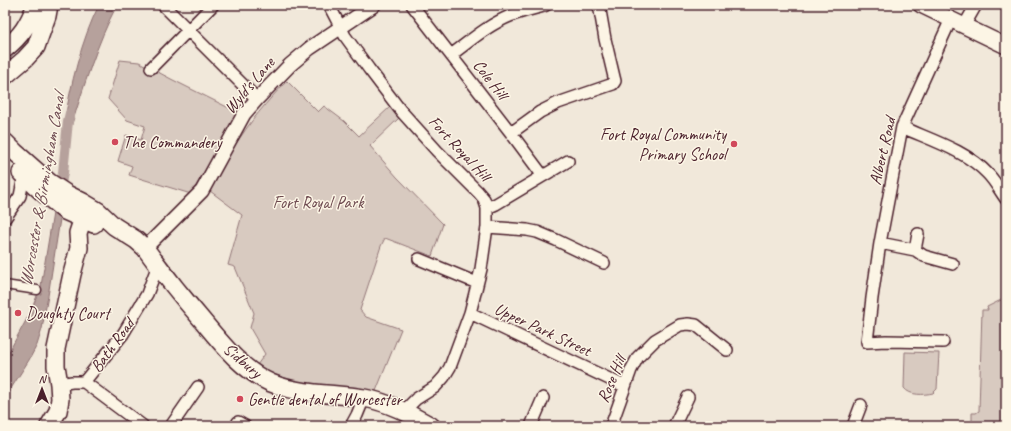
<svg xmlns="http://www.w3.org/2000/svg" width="1011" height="431" viewBox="0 0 1011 431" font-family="Caveat,sans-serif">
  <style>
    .green { fill: #d8cac0; stroke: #917476 }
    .water { fill: #b6a19c; stroke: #8b6d6f }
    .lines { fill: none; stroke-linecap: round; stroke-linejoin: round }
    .canal { stroke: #b6a19c; stroke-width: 10 }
    .pedestrian-casing { stroke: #4a1f2b; stroke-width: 11 }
    .minor-casing { stroke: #4a1f2b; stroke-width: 14 }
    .tertiary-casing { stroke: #4a1f2b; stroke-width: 16 }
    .secondary-casing { stroke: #4a1f2b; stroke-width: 18 }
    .primary-casing { stroke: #4a1f2b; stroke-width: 20 }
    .pedestrian { stroke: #fcf5e5; stroke-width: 8 }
    .minor { stroke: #fcf5e5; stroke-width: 11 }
    .tertiary { stroke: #fcf5e5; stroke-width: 13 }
    .secondary { stroke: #fcf5e5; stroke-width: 15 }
    .primary { stroke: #fcf5e5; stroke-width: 17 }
    .poi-dot { fill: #d1495b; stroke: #fcf5e5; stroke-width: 1.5 }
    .labels { text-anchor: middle; stroke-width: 3; stroke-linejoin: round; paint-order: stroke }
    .street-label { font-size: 17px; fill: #4a1f2b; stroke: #fcf5e5 }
    .poi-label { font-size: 17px; fill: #4a1f2b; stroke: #fcf5e5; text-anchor: start }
    .park-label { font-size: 17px; fill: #6e4a50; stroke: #fcf5e5 }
    .water-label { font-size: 18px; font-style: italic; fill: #704c53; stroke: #fcf5e5 }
  </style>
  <rect width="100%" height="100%" fill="#f1e8da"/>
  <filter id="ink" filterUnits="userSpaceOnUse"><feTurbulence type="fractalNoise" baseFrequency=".025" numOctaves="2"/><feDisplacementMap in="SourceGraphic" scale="8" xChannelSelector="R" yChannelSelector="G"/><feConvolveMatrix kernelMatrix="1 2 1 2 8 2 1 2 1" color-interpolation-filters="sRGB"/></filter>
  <g filter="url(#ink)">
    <path class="green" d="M 120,60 L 139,62 L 173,80 L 239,113 L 191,194 L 129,175 L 132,166 L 118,161 L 126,135 L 141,140 L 145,126 L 127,120 L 108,99 Z
      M 287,81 L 318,112 L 324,106 L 344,121 L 359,136 L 391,106 L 400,117 L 370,146 L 397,177 L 443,224 L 432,256 L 385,238 L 381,246 L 360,310 L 366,317 L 401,329 L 376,391 L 306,383 L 284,379 L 271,373 L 257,365 L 265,354 L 250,328 L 254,313 L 235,267 L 228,265 L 242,215 L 210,191 C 218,177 225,161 234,147 C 249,123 267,101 287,81 Z
      M 1003,299 L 1006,306 L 1006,343 L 1005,344 L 1006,346 L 1006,426 L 972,426 L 972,413 L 976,413 L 979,411 L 982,310 L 988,310 L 987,307 Z
      M 905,352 L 939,353 L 937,389 L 933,393 C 924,395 910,396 904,388 Z"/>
    <path class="water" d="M 99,5 L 117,5 C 97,43 84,86 71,127 L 64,124 C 71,84 81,41 99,5 Z
      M 59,198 L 60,219 L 49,290 L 42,329 L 37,345 L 29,360 L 5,398 L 5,359 L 30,313 L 41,286 L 53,213 Z"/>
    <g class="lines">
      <path class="canal" d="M 59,193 L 63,173 L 68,121 L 70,113"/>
      <defs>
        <path id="pedestrian" d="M 5,285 L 37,290"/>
        <path id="minor" d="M 163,5 L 257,99
          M 329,5 L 345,36 L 369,69 L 401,111 L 437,151 L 478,192 L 484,199 L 487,208 L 487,227 L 481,269 L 470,313 L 450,367 L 444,377 L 435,387 L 416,399 L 404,411
          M 412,5 L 511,133 L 543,176
          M 964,26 L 976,5
          M 451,55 C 470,41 488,25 510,16 C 522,11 534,9 546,5
          M 151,68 L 213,5
          M 902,127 C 931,140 967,151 988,174 C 995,181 1000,191 1006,199
          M 511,133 L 540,112 L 558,103 L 613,84 L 615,81 L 614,77 L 605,39 L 599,5
          M 487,208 L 496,204 L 568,161
          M 5,218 L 20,196 L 24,176
          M 487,227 L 527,230 L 537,232 L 556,240 L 604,263
          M 880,243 L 915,250 L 924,256 L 953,264
          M 915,250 L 918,234
          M 419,259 L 477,283
          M 470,313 L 624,386
          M 943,342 L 886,341 L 867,342 L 872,298 L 880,243 L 902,127 L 951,19
          M 84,382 L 123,334 L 147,294 L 158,265
          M 84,382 L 143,426
          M 59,384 L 72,382 L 84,382
          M 238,422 L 245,426
          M 171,426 L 198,387
          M 351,426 L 357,415 L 364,398
          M 531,426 L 543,398
          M 611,426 L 631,370 L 638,357 L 655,340 L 680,325 L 688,324 L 696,325 L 727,350
          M 674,426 L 688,397
          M 853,426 L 861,405"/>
        <path id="tertiary" d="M 145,248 L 202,191 L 244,114 L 257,99 L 290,65 L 310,48 L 374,5"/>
        <path id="secondary" d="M 921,5 L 1006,46"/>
        <path id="primary" d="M 5,49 C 22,35 28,25 36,5
          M 5,76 L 25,59 L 36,47 L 47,16 L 49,5
          M 5,142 L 15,152 L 49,182 L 67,194 L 83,202 L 98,211 L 114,226 L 136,240 L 145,248 C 163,273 182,297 202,320 C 222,344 242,370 271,383 C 300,395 334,393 364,398 C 388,402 410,414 431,426
          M 21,173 L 41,191 L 65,211 L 94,224
          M 49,426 L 58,411 L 60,399 L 59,384 L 56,366 L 56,349 L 72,274 L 79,248 L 78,233 L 80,227 L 84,220 L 95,215 L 102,215"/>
      </defs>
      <use href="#pedestrian" class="pedestrian-casing"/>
      <use href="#minor" class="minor-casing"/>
      <use href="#tertiary" class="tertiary-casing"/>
      <use href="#secondary" class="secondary-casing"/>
      <use href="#primary" class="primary-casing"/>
      <use href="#pedestrian" class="pedestrian"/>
      <use href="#minor" class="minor"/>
      <use href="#tertiary" class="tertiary"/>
      <use href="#secondary" class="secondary"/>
      <use href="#primary" class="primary"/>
    </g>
  </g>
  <g class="poi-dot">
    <circle cx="115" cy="142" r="4"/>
    <circle cx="734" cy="144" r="4"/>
    <circle cx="18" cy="313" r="4"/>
    <circle cx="240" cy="399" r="4"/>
  </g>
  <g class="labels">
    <g class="street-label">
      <text transform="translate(491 79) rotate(52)" y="6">Cole Hill</text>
      <text transform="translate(249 85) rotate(-50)" y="6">Wyld's Lane</text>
      <text transform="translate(460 148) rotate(47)" y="6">Fort Royal Hill</text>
      <text transform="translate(882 151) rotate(-77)" y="6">Albert Road</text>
      <text transform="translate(543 329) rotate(25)" y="6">Upper Park Street</text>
      <text transform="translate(112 345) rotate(-54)" y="6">Bath Road</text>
      <text transform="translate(243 360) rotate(40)" y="6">Sidbury</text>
      <text transform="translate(611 379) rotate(-67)" y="6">Rose Hill</text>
    </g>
    <g class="poi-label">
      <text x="726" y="140" text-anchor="end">Fort Royal Community<tspan x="726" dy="20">Primary School</tspan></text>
      <text x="123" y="148">The Commandery</text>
      <text x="26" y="319">Doughty Court</text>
      <text x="248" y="405">Gentle dental of Worcester</text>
    </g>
    <g class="park-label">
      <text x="318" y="208">Fort Royal Park</text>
    </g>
    <g class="water-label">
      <text transform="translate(42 190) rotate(-80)" y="6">Worcester &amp; Birmingham Canal</text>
    </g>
  </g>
  <rect width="1011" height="431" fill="none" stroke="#fcf5e5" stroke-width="20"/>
  <rect x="10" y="10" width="991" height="411" fill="none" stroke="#4a1f2b" stroke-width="1.5" filter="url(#ink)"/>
  <g transform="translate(42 389)" stroke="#fcf5e5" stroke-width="3" paint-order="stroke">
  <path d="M0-3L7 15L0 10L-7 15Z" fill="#4a1f2b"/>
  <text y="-6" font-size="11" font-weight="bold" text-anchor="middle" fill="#4a1f2b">N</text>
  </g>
</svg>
